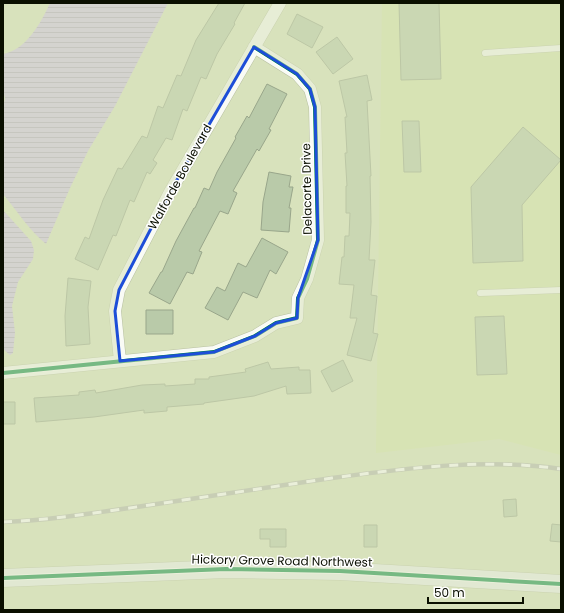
<svg xmlns="http://www.w3.org/2000/svg" width="564" height="613" viewBox="0 0 564 613" font-family="Poppins,sans-serif">
  <style>
    .built { fill: #d6e5aa }
    .water { fill: url(#water-rules) }
    .building { fill: #b9caa9; stroke: #99a68b }
    .lines { fill: none; stroke-linecap: round; stroke-linejoin: round }
    .lane-casing { stroke: #b8c0a2; stroke-width: 7 }
    .street-casing { stroke: #b8c0a2; stroke-width: 13 }
    .secondary-casing { stroke: #b8c0a2; stroke-width: 19 }
    .lane { stroke: #f9fbf5; stroke-width: 6 }
    .street { stroke: #f9fbf5; stroke-width: 12 }
    .secondary { stroke: #ecf0ed; stroke-width: 18 }
    .rail-casing { stroke: #b3b6ad; stroke-width: 4.5 }
    .rail { stroke: #fff; stroke-width: 3; stroke-dasharray: 9; stroke-linecap: butt }
    .cycleway-casing { stroke: #fff; stroke-width: 6 }
    .cycleway { stroke: #00873e; stroke-width: 4 }
    .marked { fill: none; stroke: #1d4ed8; stroke-width: 3; stroke-linejoin: round }
    .labels { text-anchor: middle; stroke-width: 3; stroke-linejoin: round; paint-order: stroke }
    .street-label { font-size: 12px; fill: #0a0f00; stroke: #fff }
  </style>
  <defs>
    <pattern id="water-rules" width="6" height="5" patternUnits="userSpaceOnUse"><rect width="6" height="5" fill="#cfc0e7"/><path d="M0 2.5h6" fill="none" stroke="#b0a4c4"/></pattern>
  </defs>
  <rect width="100%" height="100%" fill="#d8e2bc"/>
  <path class="built" d="M 382,3 L 561,3 L 561,455 L 499,439 L 376,453 Z"/>
  <path class="water" d="M 50,3 L 168,3 L 115,106 L 88,151 L 70,188 L 46,244 C 29,230 17,211 3,194 L 3,105 L 5,99 L 3,89 L 3,54 C 26,50 41,23 50,3 Z
    M 3,210 L 31,241 L 34,250 L 33,259 L 18,282 L 12,306 L 15,333 L 13,353 L 10,355 L 3,349 Z"/>
  <path class="building" d="M 219,3 L 245,3 L 234,23 L 235,24 L 217,54 L 206,79 L 201,77 L 187,111 L 183,109 L 172,140 L 166,138 L 153,160 L 157,163 L 150,174 L 147,172 L 134,202 L 130,200 L 116,236 L 113,235 L 98,270 L 75,259 L 85,237 L 89,239 L 103,200 L 118,168 L 122,169 L 142,136 L 147,138 L 158,106 L 163,108 L 177,75 L 181,76 L 196,40 Z
    M 399,3 L 439,3 L 441,79 L 401,80 Z
    M 297,14 L 323,27 L 312,48 L 287,34 Z
    M 337,37 L 353,59 L 333,74 L 316,52 Z
    M 367,75 L 372,100 L 367,101 L 371,176 L 370,176 L 371,222 L 369,260 L 375,260 L 371,295 L 377,296 L 373,333 L 378,334 L 371,361 L 347,355 L 357,318 L 350,318 L 354,285 L 339,284 L 342,257 L 344,257 L 345,236 L 349,236 L 350,213 L 346,213 L 346,186 L 347,186 L 345,153 L 347,153 L 345,117 L 347,117 L 339,81 Z
    M 267,84 L 287,94 L 269,129 L 271,130 L 259,151 L 257,149 L 233,191 L 237,193 L 228,214 L 220,211 L 199,251 L 202,252 L 193,274 L 187,272 L 170,304 L 149,293 L 161,272 L 162,272 L 176,241 L 194,208 L 195,208 L 204,188 L 209,190 L 217,172 L 236,138 L 235,137 L 247,116 L 249,118 Z
    M 402,121 L 419,121 L 421,172 L 404,172 Z
    M 523,127 L 561,160 L 522,205 L 523,261 L 473,263 L 471,187 Z
    M 269,172 L 291,176 L 289,187 L 293,187 L 289,208 L 291,208 L 289,232 L 261,230 L 263,202 Z
    M 262,238 L 288,252 L 276,274 L 270,270 L 257,298 L 243,292 L 228,320 L 205,308 L 217,287 L 225,291 L 238,263 L 246,267 Z
    M 68,278 L 91,281 L 88,307 L 90,344 L 66,346 L 65,316 Z
    M 146,310 L 173,310 L 173,334 L 146,334 Z
    M 504,316 L 507,374 L 477,375 L 475,317 Z
    M 343,360 L 353,381 L 332,392 L 321,371 Z
    M 268,362 L 271,369 L 299,367 L 299,370 L 310,370 L 311,393 L 287,394 L 286,386 L 254,396 L 204,403 L 204,404 L 167,407 L 167,411 L 144,413 L 144,410 L 94,417 L 36,422 L 34,398 L 79,395 L 79,392 L 95,390 L 96,393 L 142,385 L 165,384 L 165,386 L 195,384 L 195,379 L 209,379 L 209,377 L 246,372 L 245,369 Z
    M 3,402 L 15,402 L 15,424 L 3,424 Z
    M 516,499 L 517,516 L 504,517 L 503,500 Z
    M 552,524 L 561,525 L 561,542 L 550,541 Z
    M 364,525 L 377,525 L 377,547 L 364,547 Z
    M 260,529 L 286,529 L 286,547 L 270,547 L 270,539 L 260,539 Z"/>
  <g class="lines">
    <defs>
      <path id="lane" d="M 485,53 L 561,48
        M 480,293 L 561,290"/>
      <path id="street" d="M 120,361 L 115,311 L 119,290 L 170,192 L 280,3
        M 3,373 L 214,352 L 255,336 L 276,323 L 297,318 L 298,298 L 307,279 L 318,240 L 315,107 L 310,89 L 297,74 L 254,47"/>
      <path id="secondary" d="M 3,578 L 226,569 L 340,571 L 561,584"/>
    </defs>
    <use href="#lane" class="lane-casing"/>
    <use href="#street" class="street-casing"/>
    <use href="#secondary" class="secondary-casing"/>
    <use href="#lane" class="lane"/>
    <use href="#street" class="street"/>
    <use href="#secondary" class="secondary"/>
    <defs>
      <path id="rail" d="M 3,522 C 52,520 101,512 150,505 C 211,496 272,487 332,478 C 408,468 485,458 561,469"/>
    </defs>
    <use href="#rail" class="rail-casing"/>
    <use href="#rail" class="rail"/>
    <defs>
      <path id="cycleway" d="M 3,373 L 214,352 L 255,336 L 276,323 L 297,318 L 298,298 L 307,279 L 318,240 L 315,107 L 310,89 L 297,74 L 254,47
        M 3,578 L 226,569 L 340,571 L 561,584"/>
    </defs>
    <use href="#cycleway" class="cycleway-casing"/>
    <use href="#cycleway" class="cycleway"/>
  </g>
  <path d="M0 0H564V613H0ZM 254,47 L 297,74 L 310,89 L 315,107 L 318,240 L 298,298 L 297,318 L 276,323 L 255,336 L 214,352 L 120,361 L 115,311 L 119,290 L 170,192 Z" fill="#d8e2bc" fill-opacity=".55" fill-rule="evenodd"/>
  <path class="marked" d="M 254,47 L 297,74 L 310,89 L 315,107 L 318,240 L 298,298 L 297,318 L 276,323 L 255,336 L 214,352 L 120,361 L 115,311 L 119,290 L 170,192 Z"/>
  <g class="labels">
    <g class="street-label">
      <text transform="translate(180 177) rotate(-61)" y="4">Walforde Boulevard</text>
      <text transform="translate(307 189) rotate(-91)" y="4">Delacorte Drive</text>
      <text transform="translate(282 561) rotate(1)" y="4">Hickory Grove Road Northwest</text>
    </g>
  </g>
  <rect width="564" height="613" fill="none" stroke="#0a0f00" stroke-width="8"/>
  <path d="M428 597v6h95v-6" fill="none" stroke="#0a0f00" stroke-width="2"/>
  <text x="434" y="597" font-size="12" fill="#0a0f00" stroke="#ffffff" stroke-width="3" paint-order="stroke">50 m</text>
</svg>
